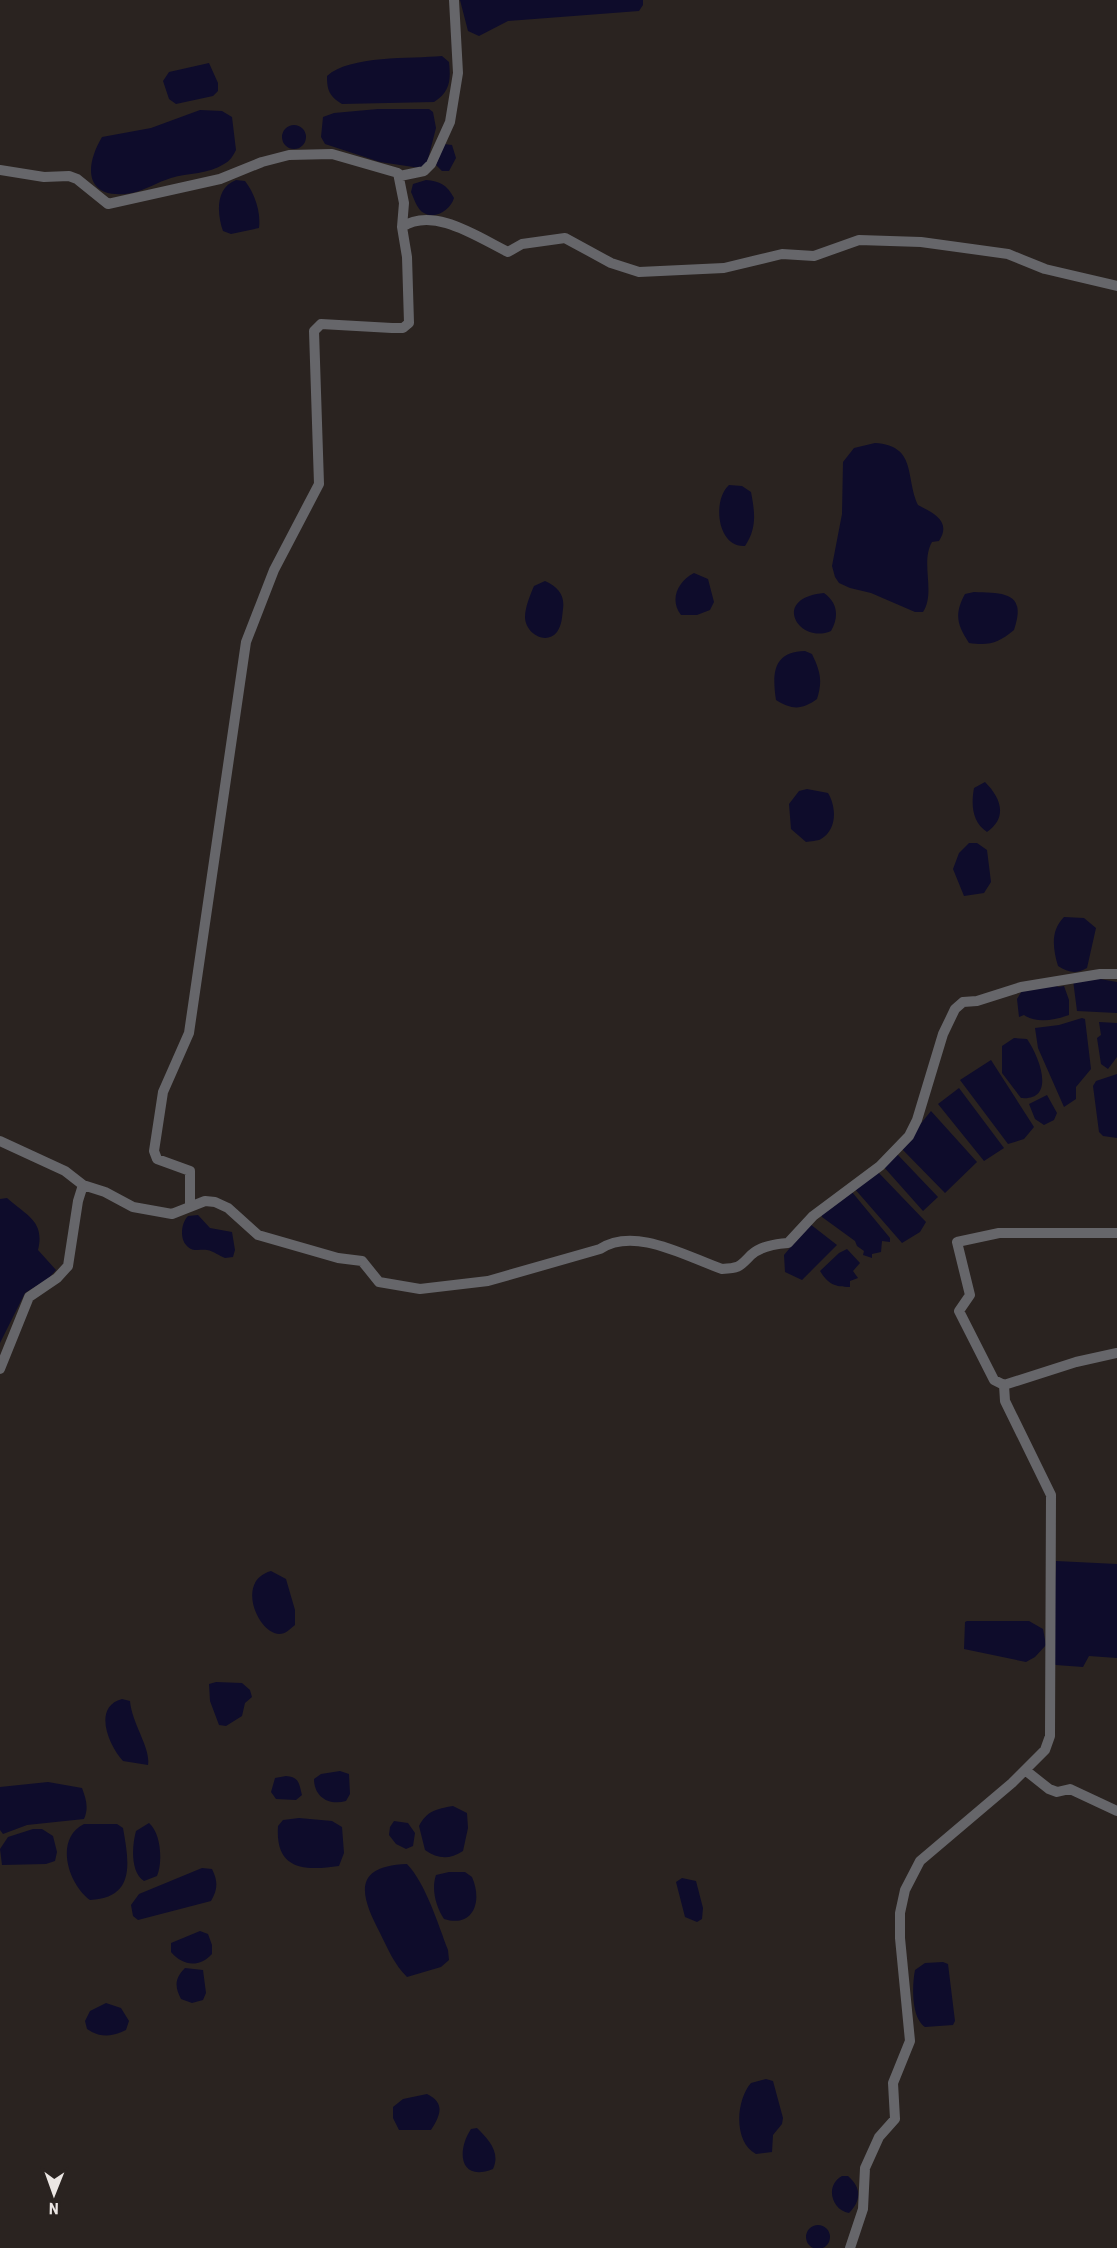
<svg xmlns="http://www.w3.org/2000/svg" width="1117" height="2248" viewBox="0 0 1117 2248" font-family="'Roboto Condensed',sans-serif">
  <style>
    .water { fill: #0e0c2b }
    .lines { fill: none; stroke-linecap: round; stroke-linejoin: round }
    .street { stroke: #66666a; stroke-width: 10 }
  </style>
  <rect width="100%" height="100%" fill="#2a2320"/>
  <path class="water" d="M 460,0 L 643,0 L 643,5 L 639,11 L 508,21 L 479,36 L 468,31 Z
    M 442,56 L 449,62 C 451,80 450,92 434,102 L 342,104 C 329,96 327,90 327,76 C 350,55 411,59 442,56 Z
    M 209,63 L 218,83 L 218,91 L 213,96 L 176,104 L 169,99 L 163,81 L 169,72 Z
    M 378,109 L 429,109 L 433,112 L 436,128 L 427,163 L 420,168 L 380,162 L 325,144 L 321,137 L 323,117 L 334,113 Z
    M 200,110 L 222,111 L 232,117 L 236,150 C 233,156 230,161 224,164 C 209,174 188,173 171,178 C 158,182 145,190 132,193 C 86,201 83,169 102,137 L 151,128 Z
    M282 137a12 12 0 1 1 24 0a12 12 0 1 1-24 0Z
    M 444,144 L 452,145 L 456,158 L 449,171 L 442,171 L 436,165 Z
    M 236,180 L 245,181 C 255,194 261,212 259,228 L 231,234 L 223,231 C 217,214 215,188 236,180 Z
    M 426,180 C 440,181 447,185 454,198 C 451,209 436,220 424,213 C 417,210 414,198 411,192 L 413,184 Z
    M 875,443 C 917,446 905,476 918,505 C 933,513 952,521 939,541 L 932,542 C 920,563 936,592 923,612 L 915,612 L 871,593 L 850,588 L 839,583 L 835,577 L 832,566 L 842,514 L 843,462 L 854,448 Z
    M 729,485 L 742,486 L 751,492 C 755,513 757,528 745,546 C 717,548 712,500 729,485 Z
    M 694,573 L 708,579 L 714,602 L 710,610 L 697,615 L 681,615 C 669,600 678,581 694,573 Z
    M 545,581 C 558,587 565,595 563,609 C 562,617 562,625 557,632 C 546,646 525,633 525,617 C 525,608 530,595 534,586 Z
    M 974,592 C 1004,593 1027,592 1014,630 C 998,643 990,646 969,643 C 957,625 954,614 965,594 Z
    M 824,593 C 838,603 839,617 831,631 C 799,645 770,598 824,593 Z
    M 805,651 L 812,654 C 820,671 823,680 817,699 C 802,710 792,710 776,700 C 772,673 773,652 805,651 Z
    M 985,782 C 1001,798 1008,817 987,832 C 972,822 971,805 974,788 Z
    M 807,789 L 828,793 C 836,806 838,829 821,839 C 818,841 810,841 806,842 L 791,829 L 789,804 L 799,791 Z
    M 969,843 L 977,843 L 987,850 L 991,882 L 984,893 L 964,896 L 953,869 L 959,853 Z
    M 1064,917 L 1084,918 L 1096,928 L 1087,968 C 1075,975 1068,972 1058,966 C 1053,949 1050,931 1064,917 Z
    M 1100,979 L 1117,982 L 1117,1013 L 1077,1011 L 1073,980 Z
    M 1056,984 L 1058,987 L 1064,986 L 1069,1000 L 1069,1015 C 1055,1020 1037,1024 1024,1015 L 1019,1017 L 1017,999 L 1023,989 Z
    M 1082,1018 L 1085,1019 L 1091,1069 L 1076,1087 L 1076,1099 L 1064,1107 L 1038,1048 L 1035,1028 L 1059,1025 Z
    M 1099,1022 L 1117,1023 L 1117,1057 L 1108,1069 L 1101,1064 L 1097,1038 L 1101,1035 Z
    M 1014,1038 L 1027,1039 C 1039,1056 1057,1101 1021,1098 L 1002,1073 L 1002,1046 Z
    M 991,1060 L 1034,1127 L 1024,1139 L 1008,1144 L 960,1080 Z
    M 1117,1074 L 1117,1138 L 1103,1136 L 1099,1132 L 1093,1086 L 1096,1081 Z
    M 959,1088 L 1004,1148 L 984,1161 L 938,1104 Z
    M 1047,1095 L 1057,1113 L 1054,1120 L 1044,1125 L 1035,1119 L 1029,1104 Z
    M 931,1111 L 977,1162 L 945,1193 L 901,1148 Z
    M 897,1154 L 938,1197 L 923,1211 L 883,1166 Z
    M 877,1171 L 926,1222 L 920,1232 L 902,1243 L 854,1188 Z
    M 852,1192 L 890,1238 L 890,1242 L 882,1241 L 881,1252 L 872,1254 L 872,1258 L 863,1255 L 864,1251 L 857,1246 L 855,1241 L 822,1217 L 821,1214 Z
    M 7,1198 C 27,1216 45,1221 38,1250 L 56,1270 L 49,1278 L 25,1293 L 0,1343 L 0,1199 Z
    M 198,1215 L 210,1228 L 232,1232 L 235,1250 L 233,1257 L 225,1258 C 219,1256 214,1251 207,1250 C 201,1249 193,1252 188,1247 C 179,1240 181,1223 188,1216 Z
    M 810,1224 L 837,1245 L 802,1280 L 785,1272 L 784,1255 Z
    M 847,1249 L 860,1263 L 853,1271 L 858,1278 L 850,1281 L 850,1287 C 835,1287 828,1284 820,1271 L 839,1253 Z
    M 1056,1561 L 1117,1564 L 1117,1658 L 1089,1656 L 1083,1667 L 1056,1665 L 1051,1662 Z
    M 271,1571 L 286,1579 L 295,1610 L 295,1625 C 290,1629 286,1634 279,1634 C 258,1633 235,1581 271,1571 Z
    M 967,1621 L 1029,1621 L 1043,1629 L 1046,1645 L 1035,1657 L 1026,1662 L 964,1649 L 965,1622 Z
    M 216,1682 L 242,1683 L 250,1690 L 252,1697 L 245,1703 L 242,1716 L 226,1726 L 219,1725 L 210,1701 L 209,1684 Z
    M 122,1699 L 130,1701 C 132,1724 151,1748 148,1765 L 123,1761 C 109,1746 92,1707 122,1699 Z
    M 340,1771 L 349,1774 L 350,1794 L 346,1801 C 329,1806 314,1797 314,1779 L 321,1774 Z
    M 286,1776 C 299,1777 299,1783 302,1795 L 296,1800 L 276,1799 L 271,1792 L 275,1778 Z
    M 48,1782 L 82,1788 C 86,1799 89,1808 84,1819 L 27,1825 L 3,1834 L 0,1830 L 0,1787 Z
    M 453,1806 L 467,1813 L 468,1828 L 463,1851 C 449,1860 438,1859 425,1850 L 419,1826 C 427,1811 436,1809 453,1806 Z
    M 299,1818 L 332,1821 L 342,1827 L 344,1853 L 339,1866 C 304,1871 275,1870 278,1826 L 283,1820 Z
    M 394,1821 L 408,1823 L 415,1833 L 413,1846 L 406,1849 L 396,1844 L 389,1835 L 390,1827 Z
    M 149,1823 C 161,1833 163,1862 157,1876 L 144,1881 C 130,1872 132,1845 136,1831 Z
    M 84,1824 L 117,1824 L 123,1828 C 129,1862 136,1898 90,1900 C 68,1884 54,1839 84,1824 Z
    M 33,1829 L 42,1829 L 53,1836 L 57,1852 L 55,1861 L 46,1864 L 2,1865 L 0,1849 L 8,1837 Z
    M 407,1864 C 426,1884 438,1924 448,1950 L 449,1960 L 441,1967 L 407,1977 C 394,1964 388,1949 380,1933 C 360,1895 352,1866 407,1864 Z
    M 202,1868 L 212,1869 C 218,1881 218,1889 211,1901 L 138,1920 L 133,1916 L 131,1905 L 139,1894 Z
    M 449,1872 L 465,1872 L 472,1877 C 483,1902 473,1928 444,1919 C 436,1907 431,1889 436,1875 Z
    M 682,1878 L 696,1881 L 703,1908 L 702,1919 L 697,1922 L 685,1917 L 676,1882 Z
    M 200,1931 L 208,1934 L 212,1945 L 212,1954 C 199,1968 183,1966 171,1952 L 171,1943 Z
    M 943,1962 L 948,1964 L 955,2021 L 953,2025 L 925,2027 C 911,2018 912,1985 915,1970 L 925,1963 Z
    M 185,1968 L 203,1970 L 206,1993 L 203,2000 L 192,2003 L 181,1999 C 175,1987 174,1979 185,1968 Z
    M 106,2003 L 121,2008 L 129,2021 L 126,2030 C 112,2037 100,2038 87,2029 L 85,2021 L 90,2011 Z
    M 766,2079 L 773,2081 L 783,2118 L 782,2124 L 773,2135 L 772,2152 L 756,2154 C 733,2142 736,2100 751,2083 Z
    M 427,2094 C 446,2103 440,2116 431,2130 L 399,2130 L 393,2118 L 393,2107 L 403,2099 Z
    M 477,2128 C 488,2139 501,2152 493,2169 C 460,2182 456,2152 471,2129 Z
    M 842,2176 L 848,2176 C 861,2187 862,2200 849,2213 C 831,2210 825,2185 842,2176 Z
    M806 2237a12 12 0 1 1 24 0a12 12 0 1 1-24 0Z"/>
  <g class="lines">
    <path class="street" d="M 0,170 L 44,177 L 69,176 L 77,179 L 108,204 L 220,179 L 262,162 L 289,155 L 332,154 L 398,173 L 404,203 L 402,227
      M 400,176 L 424,171 L 431,164 L 450,122 L 458,73 L 454,0
      M 0,1141 L 65,1171 L 83,1185 L 105,1192 L 133,1207 L 172,1214 L 205,1201 L 215,1202 L 228,1208 L 258,1235 L 338,1258 L 362,1261 L 379,1282 L 420,1289 L 488,1281 L 600,1249 C 635,1226 687,1257 722,1269 C 740,1268 739,1267 751,1255 C 761,1246 775,1244 788,1243 L 813,1216 L 880,1166 L 909,1136 L 917,1120 L 943,1034 L 955,1009 L 963,1002 L 977,1001 L 1021,987 L 1100,974 L 1117,974
      M 190,1207 L 190,1171 L 157,1159 L 154,1151 L 163,1092 L 189,1033 L 246,642 L 274,570 L 319,484 L 314,331 L 321,324 L 392,328 L 403,328 L 409,323 L 407,257 L 402,227 C 434,206 479,238 508,252 L 522,244 L 565,238 L 611,263 L 639,272 L 724,268 L 782,254 L 814,256 L 859,240 L 921,242 L 1008,254 L 1045,269 L 1117,286
      M 0,1369 L 29,1297 L 57,1278 L 68,1266 L 78,1201 L 83,1185
      M 1004,1385 L 994,1380 L 959,1311 L 970,1295 L 957,1242 L 999,1233 L 1117,1233
      M 1025,1770 L 1049,1789 L 1057,1792 L 1070,1789 L 1117,1811
      M 850,2248 L 863,2209 L 865,2168 L 879,2137 L 895,2119 L 893,2083 L 910,2041 L 900,1938 L 900,1913 L 905,1890 L 920,1861 L 1012,1783 L 1045,1750 L 1050,1736 L 1051,1495 L 1005,1401 L 1004,1385 L 1076,1362 L 1117,1353"/>
  </g>
  <g transform="translate(54 2194) rotate(181)" stroke="#2a2320" stroke-width="4.5" paint-order="stroke">
  <path d="M0-4.5L10 22L0 15L-10 22Z" fill="#ebe6e3"/>
  <text y="-9" font-size="16" font-weight="bold" text-anchor="middle" fill="#ebe6e3">N</text>
  </g>
</svg>
